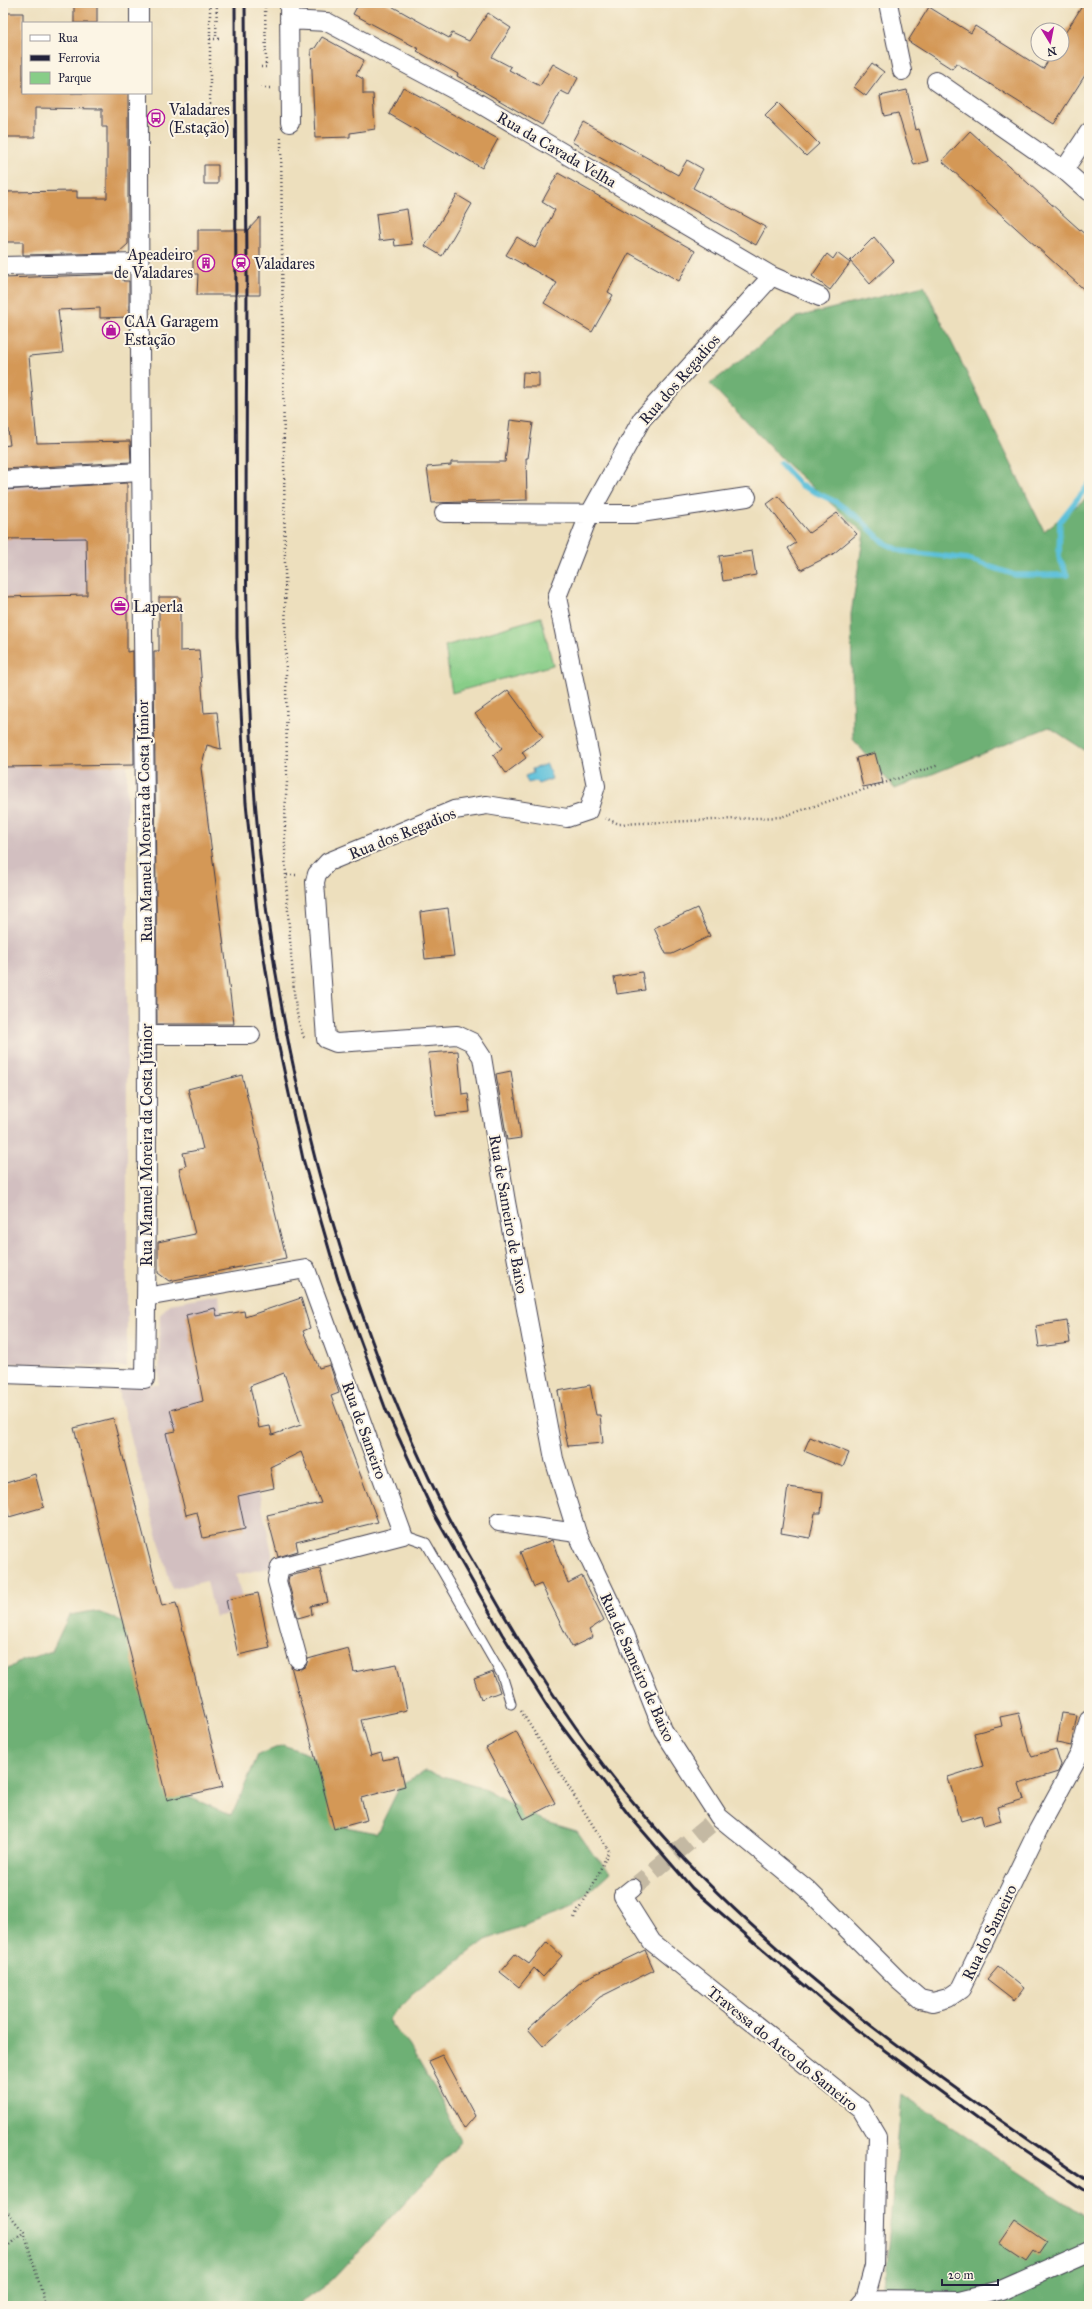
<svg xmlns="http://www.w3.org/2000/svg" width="1092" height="2309" viewBox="0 0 1092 2309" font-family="'IM FELL Great Primer',serif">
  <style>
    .industrial { fill: #d2bfc0 }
    .green { fill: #88cd88; stroke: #557862 }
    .forest { fill: #6eb074; stroke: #486958 }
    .water { fill: #5cc0da; stroke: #3f718a }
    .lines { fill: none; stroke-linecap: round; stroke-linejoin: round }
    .stream { stroke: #5cc0da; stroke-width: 5.5 }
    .building { fill: #d49856; fill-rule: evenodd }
    .minor-tunnel { stroke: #c4b9a3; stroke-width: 18; stroke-dasharray: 18 9; stroke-linecap: butt }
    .service-casing { stroke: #403e4e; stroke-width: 11 }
    .minor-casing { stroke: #403e4e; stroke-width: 20 }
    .path { stroke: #403e4e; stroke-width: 2.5; stroke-dasharray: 1 3; stroke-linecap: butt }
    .service { stroke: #fff; stroke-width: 9 }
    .minor { stroke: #fff; stroke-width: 18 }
    .rail { stroke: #22223b; stroke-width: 3 }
    .labels { text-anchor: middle; stroke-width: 4; stroke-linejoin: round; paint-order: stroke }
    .poi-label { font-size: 16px; fill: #22223b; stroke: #fcf5e5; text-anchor: start }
    .street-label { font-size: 16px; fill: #22223b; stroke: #fcf5e5 }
  </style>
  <rect width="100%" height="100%" fill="#fcf5e5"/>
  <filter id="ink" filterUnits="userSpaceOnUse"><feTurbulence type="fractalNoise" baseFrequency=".025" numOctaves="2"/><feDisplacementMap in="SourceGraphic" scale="8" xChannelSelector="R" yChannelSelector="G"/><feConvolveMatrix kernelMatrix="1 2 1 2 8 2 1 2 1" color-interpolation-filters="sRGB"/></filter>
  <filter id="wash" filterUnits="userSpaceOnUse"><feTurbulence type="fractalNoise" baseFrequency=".012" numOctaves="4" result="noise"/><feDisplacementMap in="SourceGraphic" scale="16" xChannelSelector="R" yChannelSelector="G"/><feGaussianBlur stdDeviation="0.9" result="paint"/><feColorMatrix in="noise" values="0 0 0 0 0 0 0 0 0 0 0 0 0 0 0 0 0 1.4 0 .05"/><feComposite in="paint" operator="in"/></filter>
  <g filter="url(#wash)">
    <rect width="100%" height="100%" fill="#eddfbd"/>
    <path class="industrial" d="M 127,483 L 127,1367 L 3,1363 L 3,487 Z
      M 219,1295 L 221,1316 L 272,1553 L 272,1567 L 236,1575 L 245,1610 L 215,1617 L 207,1581 L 172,1589 L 116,1383 L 159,1385 L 160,1315 L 169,1304 Z"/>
    <path class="green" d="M 541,617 L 553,665 L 452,693 L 445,646 Z"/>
    <path class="forest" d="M 924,286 L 1044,531 L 1089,496 L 1089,753 L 1049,727 L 895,789 L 853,739 L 851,614 L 864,533 L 788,465 L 710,384 L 797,317 Z
      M 95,1611 L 130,1624 L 174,1791 L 232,1815 L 258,1755 L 283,1745 L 308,1754 L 323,1765 L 341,1826 L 377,1833 L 401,1784 L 426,1771 L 478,1786 L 543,1821 L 577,1831 L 593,1854 L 610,1872 L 572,1907 L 486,1940 L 415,1993 L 388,2020 L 408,2044 L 433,2085 L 461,2142 L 332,2280 L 296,2306 L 3,2306 L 3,1672 L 21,1661 L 52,1651 L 69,1615 Z
      M 902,2094 L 1089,2219 L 1089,2306 L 966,2306 L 883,2299 Z"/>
    <path class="water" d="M 547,764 L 552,779 L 538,784 L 536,781 L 528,783 L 525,776 L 533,773 L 532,769 Z"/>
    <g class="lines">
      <path class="stream" d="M 780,463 L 800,485 L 836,502 L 860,519 L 883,542 L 901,551 L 968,559 L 1015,575 L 1067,575 L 1059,557 L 1060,521 L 1089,484"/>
    </g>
    <g id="blocks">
      <path class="building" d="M 359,3 L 386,3 L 449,38 L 452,33 L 469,41 L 488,13 L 511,28 L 492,57 L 511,67 L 509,70 L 540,86 L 553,64 L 578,78 L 569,95 L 561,91 L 542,125 L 457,76 L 458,74 L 417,51 L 419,49 L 353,14 Z
        M 1084,3 L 1089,3 L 1089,69 L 1054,124 L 956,63 L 952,69 L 908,41 L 929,7 L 971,33 L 975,26 L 1043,69 L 1052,54 L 1062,54 L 1062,38 Z
        M 74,5 L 97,5 L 97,23 L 74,23 Z
        M 3,13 L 23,13 L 23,93 L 128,93 L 128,244 L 118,253 L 23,255 L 23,242 L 3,242 L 3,192 L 77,191 L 77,198 L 107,198 L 107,127 L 102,127 L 102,109 L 35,108 L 35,137 L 3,137 Z
        M 322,37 L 364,60 L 356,75 L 363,79 L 363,94 L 373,94 L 375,129 L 350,133 L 350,137 L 315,138 L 311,49 L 315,48 Z
        M 872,63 L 884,72 L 866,96 L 854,87 Z
        M 403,87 L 498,139 L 482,168 L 389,114 Z
        M 907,90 L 916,130 L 919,129 L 928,161 L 914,165 L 898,113 L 884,116 L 880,96 Z
        M 778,103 L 819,144 L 806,156 L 765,116 Z
        M 583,122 L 678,175 L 687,160 L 703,169 L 693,188 L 766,227 L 756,245 L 572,142 Z
        M 970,131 L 1089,238 L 1089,294 L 942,161 Z
        M 204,165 L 218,165 L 218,184 L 204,184 Z
        M 558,173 L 695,251 L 679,281 L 629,253 L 608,292 L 613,295 L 592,332 L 544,303 L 557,283 L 506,255 L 517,237 L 535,248 L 555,210 L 542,202 Z
        M 457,195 L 472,204 L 442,256 L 425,246 Z
        M 407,209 L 412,244 L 395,246 L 394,239 L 379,241 L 376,214 Z
        M 260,217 L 260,295 L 197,295 L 198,274 L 193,274 L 193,251 L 198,251 L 198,230 L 248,230 Z
        M 874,237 L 894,261 L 870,284 L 850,261 Z
        M 837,253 L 850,263 L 830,290 L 812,276 L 827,254 L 833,259 Z
        M 123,274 L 123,281 L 129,281 L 129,317 L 100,318 L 100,308 L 58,310 L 63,353 L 29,356 L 37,443 L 130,441 L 131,462 L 3,469 L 3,446 L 10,445 L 3,394 L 3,278 Z
        M 523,372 L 539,373 L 539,387 L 522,387 Z
        M 510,420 L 533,423 L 528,458 L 526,458 L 527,500 L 432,503 L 427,467 L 451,465 L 451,462 L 505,462 Z
        M 127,483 L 127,652 L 133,651 L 134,765 L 3,767 L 3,597 L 87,595 L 86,538 L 3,539 L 3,490 Z
        M 778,496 L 809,533 L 837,513 L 857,534 L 833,554 L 801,570 L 788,548 L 796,543 L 767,504 Z
        M 752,551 L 756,575 L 723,581 L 719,556 Z
        M 159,597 L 180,597 L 180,651 L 199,650 L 204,713 L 217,712 L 221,749 L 207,745 L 201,768 L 234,1024 L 157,1024 L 154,651 L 159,651 Z
        M 508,690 L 543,737 L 522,752 L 526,758 L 506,773 L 493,755 L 502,748 L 475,714 Z
        M 875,753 L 883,783 L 863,787 L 856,758 Z
        M 448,908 L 454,956 L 425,959 L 420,912 Z
        M 697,908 L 710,936 L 672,954 L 666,954 L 654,928 Z
        M 642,972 L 645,990 L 617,994 L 614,977 Z
        M 458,1051 L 462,1094 L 468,1093 L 470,1112 L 435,1116 L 428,1053 Z
        M 511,1071 L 521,1138 L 507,1140 L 496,1074 Z
        M 242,1075 L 286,1258 L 169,1281 L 158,1273 L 158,1242 L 195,1234 L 179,1168 L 186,1166 L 183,1153 L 203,1149 L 188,1089 Z
        M 301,1298 L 310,1328 L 303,1331 L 319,1368 L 330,1365 L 339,1393 L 331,1396 L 378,1522 L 296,1542 L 298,1551 L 278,1557 L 267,1515 L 321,1503 L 301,1452 L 270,1467 L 274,1488 L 238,1496 L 245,1529 L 203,1538 L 197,1512 L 186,1515 L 166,1433 L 176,1431 L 170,1410 L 203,1401 L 186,1315 L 215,1308 L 217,1316 L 244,1311 L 245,1317 ZM 284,1373 L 301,1425 L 272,1435 L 270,1426 L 259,1428 L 250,1386 Z
        M 1067,1321 L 1070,1343 L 1039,1347 L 1036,1326 Z
        M 590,1385 L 596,1415 L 600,1415 L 603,1443 L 568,1446 L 563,1425 L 564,1425 L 558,1391 Z
        M 113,1418 L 162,1606 L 176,1603 L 223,1787 L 167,1800 L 74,1428 Z
        M 810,1437 L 849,1453 L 843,1467 L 804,1451 Z
        M 35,1474 L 44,1507 L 9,1517 L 3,1495 L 3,1484 Z
        M 788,1487 L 823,1492 L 821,1513 L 815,1513 L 810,1538 L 781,1533 Z
        M 552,1540 L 568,1583 L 582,1576 L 604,1620 L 589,1630 L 593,1637 L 572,1647 L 541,1584 L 534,1587 L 520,1552 Z
        M 320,1569 L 328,1602 L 311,1606 L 312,1614 L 298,1618 L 288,1581 L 289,1576 Z
        M 258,1593 L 270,1648 L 238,1655 L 226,1600 Z
        M 348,1648 L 354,1672 L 397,1664 L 407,1710 L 361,1720 L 371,1756 L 381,1753 L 383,1760 L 398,1757 L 405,1786 L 361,1798 L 367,1820 L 334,1829 L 291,1666 L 301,1669 L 306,1666 L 308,1659 Z
        M 493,1672 L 500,1692 L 481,1699 L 474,1679 Z
        M 1019,1713 L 1029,1752 L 1030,1752 L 1032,1756 L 1056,1749 L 1061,1765 L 1058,1772 L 1019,1784 L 1024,1799 L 997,1807 L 1001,1821 L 984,1826 L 981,1815 L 961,1821 L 948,1777 L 983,1766 L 974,1733 L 1002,1726 L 1000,1717 Z
        M 1062,1713 L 1077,1715 L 1071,1746 L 1057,1743 Z
        M 516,1731 L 555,1803 L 524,1819 L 486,1748 Z
        M 547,1942 L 562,1956 L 543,1977 L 534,1968 L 519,1987 L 500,1972 L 515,1954 L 529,1964 Z
        M 645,1950 L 654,1970 L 600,1997 L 543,2046 L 528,2029 L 583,1980 Z
        M 998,1967 L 1024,1988 L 1014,2001 L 987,1980 Z
        M 442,2055 L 475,2116 L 464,2129 L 428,2061 Z
        M 1015,2220 L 1047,2242 L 1038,2255 L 1033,2251 L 1026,2261 L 999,2243 Z"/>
    </g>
  </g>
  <g filter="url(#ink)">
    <use href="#blocks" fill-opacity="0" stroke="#403e4e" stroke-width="1"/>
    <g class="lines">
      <path class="minor-tunnel" d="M 633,1888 L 713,1822"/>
      <defs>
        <path id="service" d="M 403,1535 L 426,1543 L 502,1675 L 511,1704"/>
        <path id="minor" d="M 289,3 L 290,123
          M 888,3 L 902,71
          M 289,20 L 327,22 L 475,101 L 772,276 L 820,297
          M 139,23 L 139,3
          M 936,81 L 1064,170 L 1089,192
          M 1064,170 L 1089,132
          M 3,266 L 138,263
          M 772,276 L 642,419 L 589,515 L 557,597 L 596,786 L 588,811 L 567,818 L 487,805 L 454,810 L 328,862 L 317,874 L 315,882 L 326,1039 L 336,1043 L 457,1035 L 472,1042 L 482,1057 L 506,1202 L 554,1459 L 577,1533 L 625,1634 L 663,1730 L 719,1817 L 808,1890 L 898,1980 L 920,1999 L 933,2002 L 948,1998 L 961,1989 L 1038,1830 L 1080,1753 L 1089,1719
          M 3,480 L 140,472
          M 444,513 L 634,514 L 747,497
          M 146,1035 L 251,1035
          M 146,1297 L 306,1269 L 403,1535 L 280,1567 L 277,1581 L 298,1659
          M 3,1374 L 145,1379 C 152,950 138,522 139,93
          M 499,1522 L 577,1533
          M 633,1888 L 623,1896 L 652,1942 L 861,2109 L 877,2136 L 874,2266 L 865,2299
          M 859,2306 L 865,2299 L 960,2300 L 1001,2290 L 1089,2251"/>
      </defs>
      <use href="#service" class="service-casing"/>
      <use href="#minor" class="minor-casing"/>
      <path class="path" d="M 210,3 L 210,39 L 219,39
        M 217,3 L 216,36 L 219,36
        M 210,39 L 210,117 L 220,117
        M 261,67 L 266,67 L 265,3
        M 261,88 L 272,88
        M 281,138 L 287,782 C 282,838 287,897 291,953 C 294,982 293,1011 304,1037 L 307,1038
        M 605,818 L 619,824 L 781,817 L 939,765
        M 287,875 L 299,875
        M 521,1711 L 609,1851 L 592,1887 L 574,1918
        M 3,2207 L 24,2232 L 46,2306
        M 3,2250 L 24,2232"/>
      <use href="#service" class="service"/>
      <use href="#minor" class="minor"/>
      <path class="rail" d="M 235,3 L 237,638 L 246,803 L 258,921 L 277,1038 L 303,1159 L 338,1280 L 386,1410 L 434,1514 L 502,1634 L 551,1712 L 628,1814 L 692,1888 L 849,2024 L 979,2120 L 1089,2194
        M 245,3 C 245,90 247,177 247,265 C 247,443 242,622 255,800 C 273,1037 337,1293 443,1507 C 457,1536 475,1565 492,1594 C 534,1668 583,1744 639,1809 C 766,1958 928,2072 1089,2181"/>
    </g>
  </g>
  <defs>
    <symbol id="bus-ring" viewBox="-11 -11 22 22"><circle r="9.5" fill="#fcf5e5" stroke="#b5179e" stroke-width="1.5"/><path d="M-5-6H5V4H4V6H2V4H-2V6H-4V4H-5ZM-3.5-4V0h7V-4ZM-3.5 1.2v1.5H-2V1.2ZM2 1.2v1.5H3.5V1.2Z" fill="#b5179e"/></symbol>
    <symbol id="building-ring" viewBox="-11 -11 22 22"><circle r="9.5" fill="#fcf5e5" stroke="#b5179e" stroke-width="1.5"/><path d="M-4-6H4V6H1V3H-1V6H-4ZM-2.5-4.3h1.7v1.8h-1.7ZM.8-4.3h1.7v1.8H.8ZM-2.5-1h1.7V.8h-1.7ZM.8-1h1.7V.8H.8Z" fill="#b5179e"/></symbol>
    <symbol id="station-ring" viewBox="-11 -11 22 22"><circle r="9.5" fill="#fcf5e5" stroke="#b5179e" stroke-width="1.5"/><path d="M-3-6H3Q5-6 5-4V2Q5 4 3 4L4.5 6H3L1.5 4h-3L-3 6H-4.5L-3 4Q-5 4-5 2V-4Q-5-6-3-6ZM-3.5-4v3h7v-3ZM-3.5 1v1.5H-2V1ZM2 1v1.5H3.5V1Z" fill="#b5179e"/></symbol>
    <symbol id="shop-ring" viewBox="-11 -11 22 22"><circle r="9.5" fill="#fcf5e5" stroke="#b5179e" stroke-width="1.5"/><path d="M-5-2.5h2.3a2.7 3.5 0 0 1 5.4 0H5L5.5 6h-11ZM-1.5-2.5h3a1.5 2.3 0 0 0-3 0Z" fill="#b5179e"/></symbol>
    <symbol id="office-ring" viewBox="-11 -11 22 22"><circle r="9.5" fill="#fcf5e5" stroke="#b5179e" stroke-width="1.5"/><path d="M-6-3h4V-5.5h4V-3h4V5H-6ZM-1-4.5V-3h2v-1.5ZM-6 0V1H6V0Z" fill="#b5179e"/></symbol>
  </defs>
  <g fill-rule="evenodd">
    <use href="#bus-ring" x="146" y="108" width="20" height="20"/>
    <use href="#building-ring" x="196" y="253" width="20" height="20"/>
    <use href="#station-ring" x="231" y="253" width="20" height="20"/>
    <use href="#shop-ring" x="101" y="320" width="20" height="20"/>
    <use href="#office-ring" x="110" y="596" width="20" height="20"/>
  </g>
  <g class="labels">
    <g class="poi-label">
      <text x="169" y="115">Valadares<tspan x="169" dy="18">(Estação)</tspan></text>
      <text x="193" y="260" text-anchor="end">Apeadeiro<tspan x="193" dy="18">de Valadares</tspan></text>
      <text x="254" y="269">Valadares</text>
      <text x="124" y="327">CAA Garagem<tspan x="124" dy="18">Estação</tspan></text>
      <text x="133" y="612">Laperla</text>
    </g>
    <g class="street-label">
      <text transform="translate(557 149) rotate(30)" y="6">Rua da Cavada Velha</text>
      <text transform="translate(679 379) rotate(-49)" y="6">Rua dos Regadios</text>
      <text transform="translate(144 821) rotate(-91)" y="6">Rua Manuel Moreira da Costa Júnior</text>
      <text transform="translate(402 833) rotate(-22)" y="6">Rua dos Regadios</text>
      <text transform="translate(146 1145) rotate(-90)" y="6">Rua Manuel Moreira da Costa Júnior</text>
      <text transform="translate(509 1214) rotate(80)" y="6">Rua de Sameiro de Baixo</text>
      <text transform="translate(365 1430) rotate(70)" y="6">Rua de Sameiro</text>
      <text transform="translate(638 1667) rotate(66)" y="6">Rua de Sameiro de Baixo</text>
      <text transform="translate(989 1932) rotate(-64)" y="6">Rua do Sameiro</text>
      <text transform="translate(783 2048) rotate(39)" y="6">Travessa do Arco do Sameiro</text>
    </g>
  </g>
  <rect width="1092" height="2309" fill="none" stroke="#fcf5e5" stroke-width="16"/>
  <rect x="22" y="22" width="130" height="72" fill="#fcf5e5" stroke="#a5a1a1"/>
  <rect x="30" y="35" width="20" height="6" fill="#ffffff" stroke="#a5a1a1"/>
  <text x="58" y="42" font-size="12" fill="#22223b">Rua</text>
  <rect x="30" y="55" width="20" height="6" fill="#22223b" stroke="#a5a1a1"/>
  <text x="58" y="62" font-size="12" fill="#22223b">Ferrovia</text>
  <rect x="30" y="72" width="20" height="12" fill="#88cd88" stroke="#a5a1a1"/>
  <text x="58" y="82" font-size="12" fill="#22223b">Parque</text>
  <g transform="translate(1050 42) rotate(170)"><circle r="19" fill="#fcf5e5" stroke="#a5a1a1"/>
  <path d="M0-3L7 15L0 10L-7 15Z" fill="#b5179e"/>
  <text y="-6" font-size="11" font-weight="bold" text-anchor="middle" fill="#22223b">N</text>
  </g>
  <path d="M942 2279v6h56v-6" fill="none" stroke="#22223b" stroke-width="2"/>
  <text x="948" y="2279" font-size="12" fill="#22223b" stroke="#fcf5e5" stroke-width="3" paint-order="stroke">20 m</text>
</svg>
